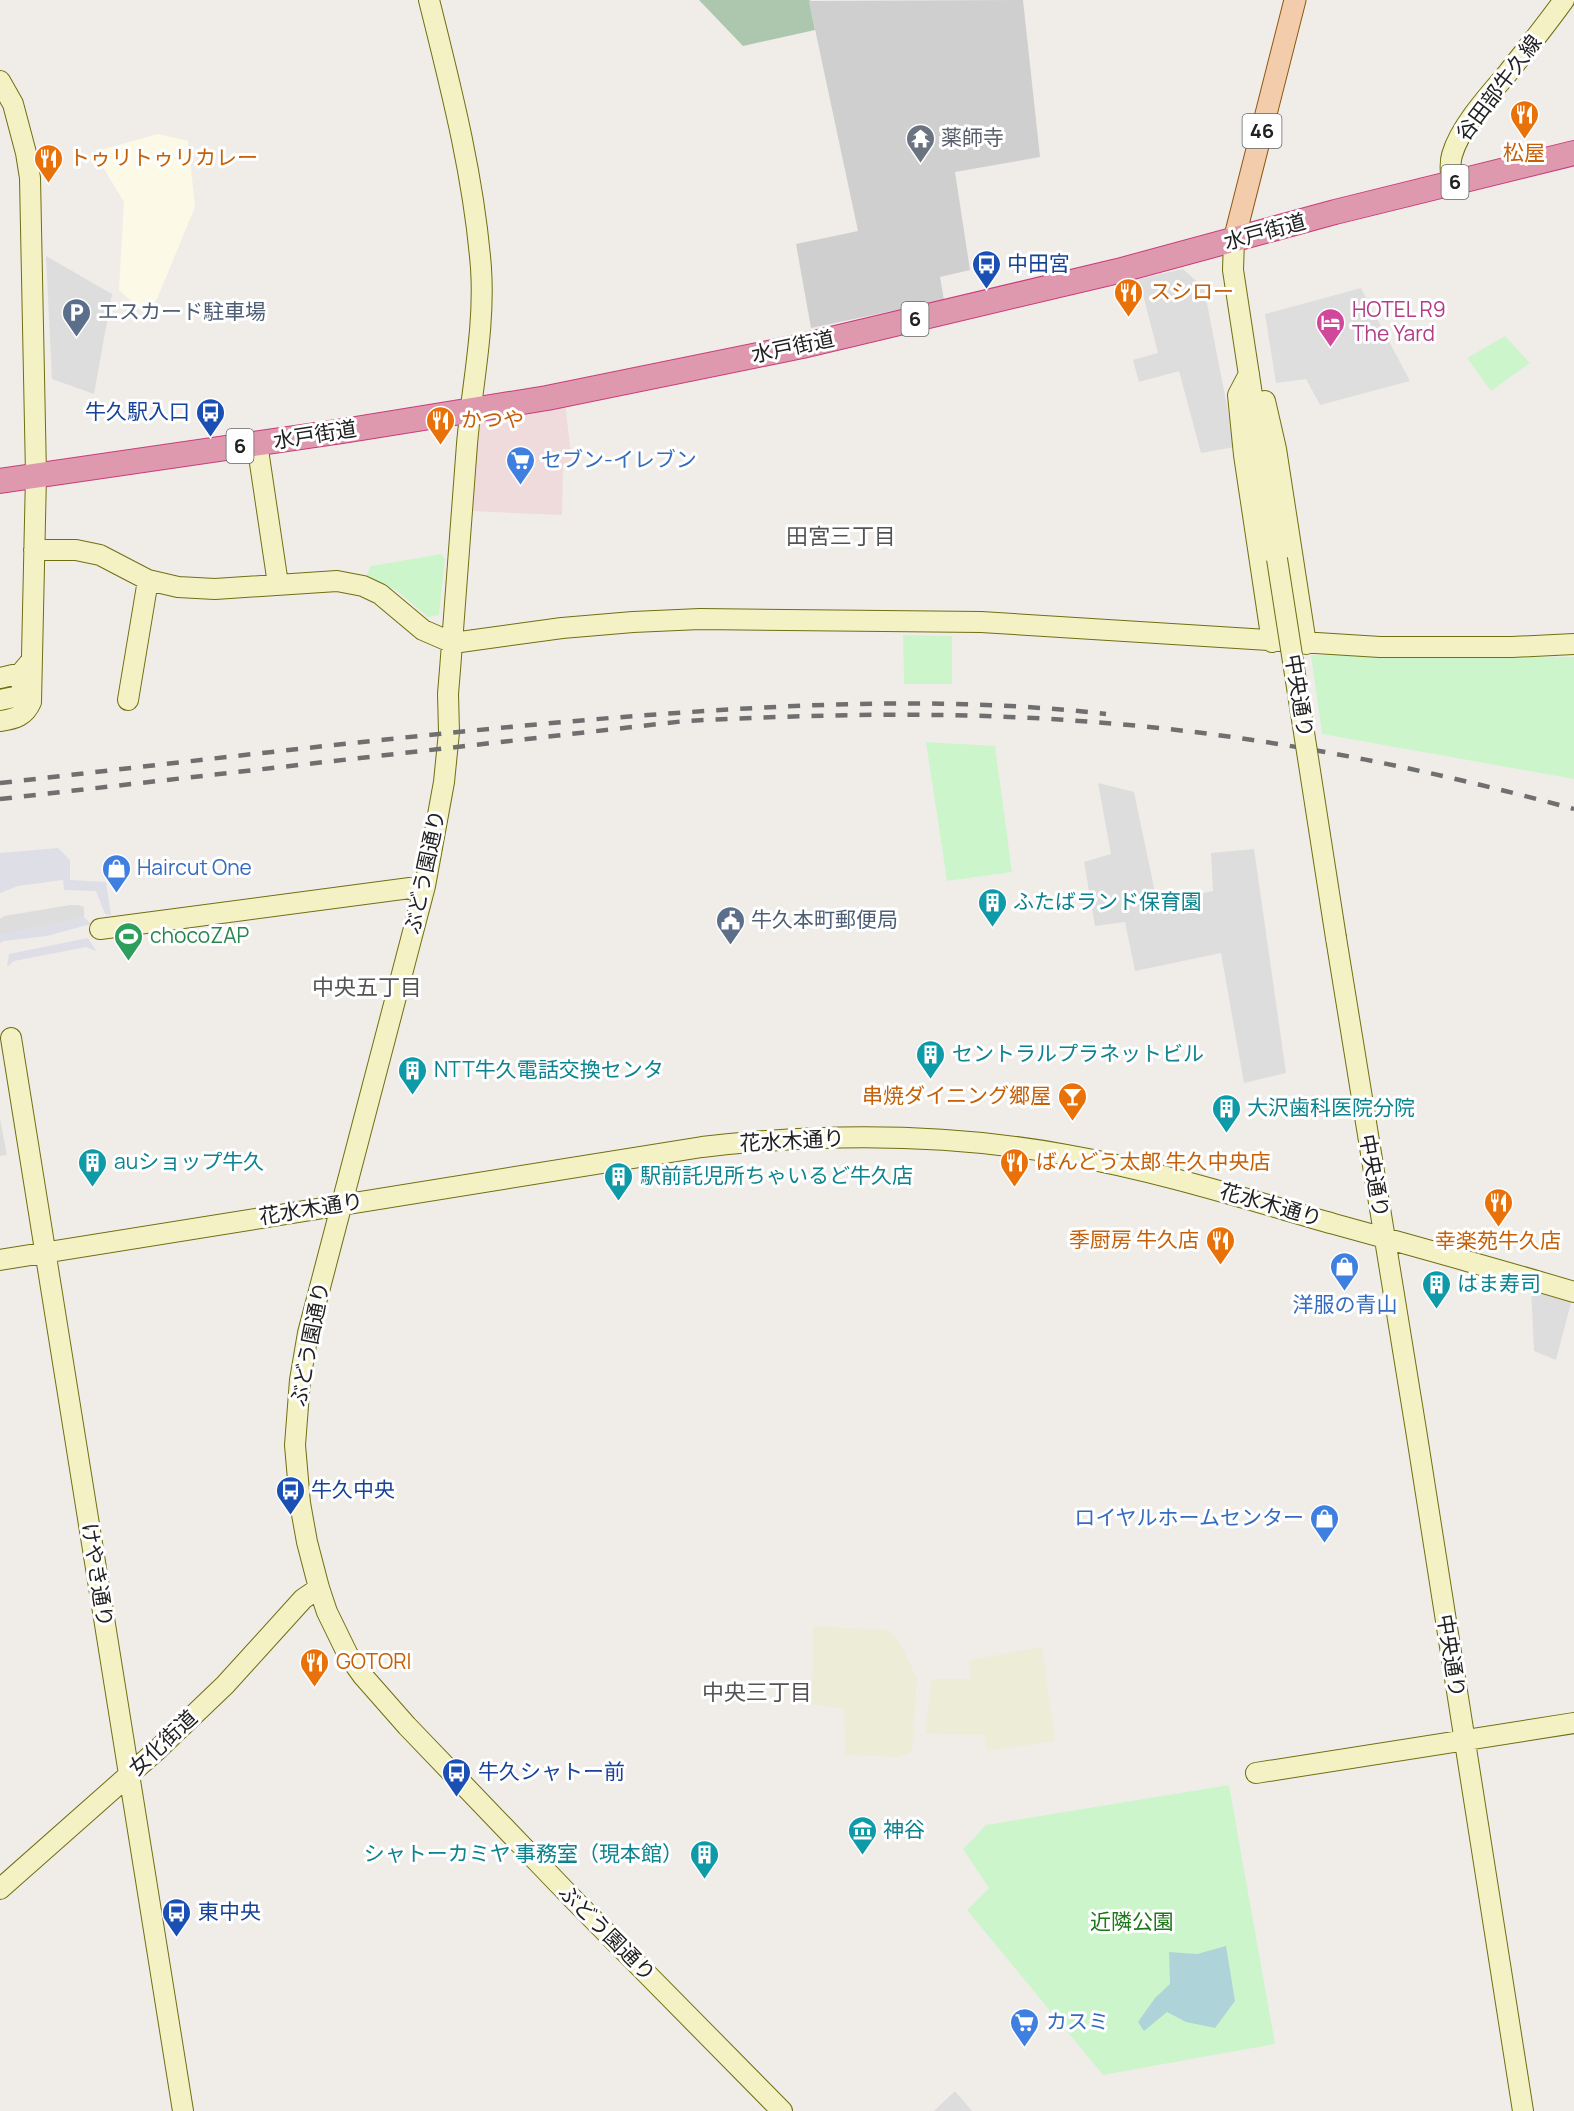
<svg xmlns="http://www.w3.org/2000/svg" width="1574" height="2111" viewBox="0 0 1574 2111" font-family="Manrope,'Noto Sans JP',sans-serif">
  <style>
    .residential { fill: #dfdede }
    .commercial { fill: #efdadc }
    .education { fill: #fcfae6 }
    .religious { fill: #cfcfcf }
    .farmland { fill: #edecd7 }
    .cemetery { fill: #acc7ad }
    .park { fill: #cdf5cc }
    .parking { fill: #ddd }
    .plaza { fill: #dddee6 }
    .water { fill: #aed4d9 }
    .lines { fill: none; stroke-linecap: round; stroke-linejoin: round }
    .secondary-casing { stroke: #706f11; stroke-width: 22 }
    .primary-casing { stroke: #8f5610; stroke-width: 23 }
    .highway-casing { stroke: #ca3b7c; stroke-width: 26 }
    .secondary { stroke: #f4f1c4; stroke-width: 20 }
    .primary { stroke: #f3ccab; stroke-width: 21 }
    .highway { stroke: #df99ae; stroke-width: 24 }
    .rail { stroke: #6f6f6f; stroke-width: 4.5; stroke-dasharray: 12 12; stroke-linecap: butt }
    .secondary-bridge-casing { stroke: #706f11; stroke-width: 22; stroke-linecap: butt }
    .secondary-bridge { stroke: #f4f1c4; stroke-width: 20 }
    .labels { text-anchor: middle; stroke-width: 6; stroke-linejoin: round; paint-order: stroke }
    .shield { fill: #fff; stroke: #646464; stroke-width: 1.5 }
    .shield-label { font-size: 20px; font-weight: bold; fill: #212121 }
    .street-label { font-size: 21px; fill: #212121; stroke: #fff }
    .worship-label { font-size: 21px; fill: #5b616d; stroke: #fff; text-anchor: start }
    .food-label { font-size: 21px; fill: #c56008; stroke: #fff; text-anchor: start }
    .transit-label { font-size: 21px; fill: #164399; stroke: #fff; text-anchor: start }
    .hotel-label { font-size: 21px; fill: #b23c85; stroke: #fff; text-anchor: start }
    .service-label { font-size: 21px; fill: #4e5e75; stroke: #fff; text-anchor: start }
    .shop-label { font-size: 21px; fill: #366cbe; stroke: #fff; text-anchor: start }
    .culture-label { font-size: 21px; fill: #0d838f; stroke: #fff; text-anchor: start }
    .leisure-label { font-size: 21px; fill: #27864d; stroke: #fff; text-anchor: start }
    .park-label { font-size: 21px; fill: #1b7718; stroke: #fff }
    .neighbourhood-label { font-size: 22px; fill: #545454; stroke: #fff }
  </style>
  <rect width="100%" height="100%" fill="#f0ede9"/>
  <path class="residential" d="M 1361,288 L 1410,381 L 1320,405 L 1306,379 L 1276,383 L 1265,314 Z"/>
  <path class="commercial" d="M 565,403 L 572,463 L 563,466 L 562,515 L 471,511 L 477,422 L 480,418 Z"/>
  <path class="education" d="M 158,134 L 188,141 L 195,207 L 149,318 L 119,290 L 124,202 L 94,152 Z"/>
  <path class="religious" d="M 1023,0 L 1040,157 L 955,172 L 970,270 L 940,277 L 944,300 L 811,328 L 796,244 L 858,231 L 809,1 Z"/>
  <path class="farmland" d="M 813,1626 L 889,1630 L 902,1647 L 917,1679 L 912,1752 L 898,1757 L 845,1755 L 844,1709 L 812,1704 Z
    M 1042,1647 L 1055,1741 L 987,1751 L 985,1735 L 925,1734 L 932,1679 L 971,1679 L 969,1660 Z"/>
  <path class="cemetery" d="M 699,0 L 811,0 L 809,1 L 815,30 L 743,46 Z"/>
  <path class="park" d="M 1505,336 L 1530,363 L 1491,391 L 1467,358 Z
    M 441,554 L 445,559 L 439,615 L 428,617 L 397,591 L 366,576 L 371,566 Z
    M 903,635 L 952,636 L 952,684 L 904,684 Z
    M 1311,655 L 1574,657 L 1574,779 L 1322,734 Z
    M 926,742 L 995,746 L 1012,872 L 947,881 Z
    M 1229,1785 L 1275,2044 L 1103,2075 L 967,1910 L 989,1888 L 963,1849 L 986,1825 Z"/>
  <path class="parking" d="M 46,256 L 112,294 L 94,394 L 52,379 Z
    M 1183,269 L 1204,288 L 1235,447 L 1201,453 L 1179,371 L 1139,382 L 1133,360 L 1158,353 L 1139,279 Z
    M 1098,783 L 1134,792 L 1157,902 L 1213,891 L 1211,853 L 1254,849 L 1286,1073 L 1244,1083 L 1221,953 L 1135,971 L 1125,922 L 1095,926 L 1084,862 L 1111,854 Z
    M 70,905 L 78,905 L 84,907 L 84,921 L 0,939 L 0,919 L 4,916 Z
    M 0,1119 L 7,1155 L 0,1156 Z
    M 1531,1286 L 1572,1299 L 1556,1360 L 1534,1351 Z
    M 955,2091 L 972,2111 L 934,2111 Z"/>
  <path class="plaza" d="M 58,848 L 70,860 L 70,880 L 106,882 L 111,915 L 105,914 L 96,891 L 64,890 L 63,880 L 18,886 L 0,893 L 0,853 Z
    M 84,917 L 91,924 L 47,936 L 4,941 L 0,943 L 0,934 Z
    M 88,938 L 96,951 L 86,947 L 14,961 L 7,967 L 9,954 Z"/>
  <path class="water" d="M 1226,1946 L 1235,2001 L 1215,2028 L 1186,2022 L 1167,2012 L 1144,2031 L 1138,2022 L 1155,1998 L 1170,1984 L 1169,1952 L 1197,1954 Z"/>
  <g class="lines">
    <defs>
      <path id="secondary" d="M 429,0 C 451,88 474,177 481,268 C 485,328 472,385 467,444 C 460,528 455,611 448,694 L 449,732 L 444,782 L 425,886 L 308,1333 L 300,1380 L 295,1445 L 300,1503 L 307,1542 L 319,1588 L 327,1612 L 348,1655 L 363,1676 L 407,1726 L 574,1900 L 782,2111
        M 0,81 L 13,104 L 26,153 L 30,178 L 36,475 L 31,702 C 25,716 15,719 0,721
        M 1452,183 C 1451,173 1449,165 1452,155 C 1460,127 1488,96 1507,74 C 1526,50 1546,25 1564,0
        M 1234,240 L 1233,270 L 1277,559
        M 1249,374 L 1238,395 L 1244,455 L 1272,642
        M 1265,401 L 1276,449 L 1306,644
        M 257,443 L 278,584
        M 34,550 L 76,550 L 100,555 L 148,580 L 178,587 L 215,589 L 337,581 L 363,586 L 380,594 L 423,630 L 453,643 L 562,628 L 633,622 L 700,619 L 981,622 L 1380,647 L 1512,647 L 1574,644
        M 0,678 L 21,673 L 31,661
        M 0,700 L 19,696 L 28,673
        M 128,700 L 148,580
        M 100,929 L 425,886
        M 1336,938 L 1416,1430 L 1523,2111
        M 11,1038 L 183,2111
        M 0,1260 L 702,1147 C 822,1133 947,1133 1067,1155 C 1158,1171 1246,1199 1334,1224 C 1414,1246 1494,1268 1574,1292
        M 1256,1773 L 1574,1723
        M 0,1889 L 156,1751 L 225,1685 L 303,1599 L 319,1588"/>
      <path id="primary" d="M 1234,240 L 1295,0"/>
      <path id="highway" d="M 0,481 L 343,431 L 547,398 L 802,346 L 1118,271 L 1335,212 L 1574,153"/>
    </defs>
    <use href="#secondary" class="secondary-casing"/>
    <use href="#primary" class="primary-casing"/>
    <use href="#highway" class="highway-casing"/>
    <use href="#secondary" class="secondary"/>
    <use href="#primary" class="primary"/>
    <use href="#highway" class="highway"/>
    <path class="rail" d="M 0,783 C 203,760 406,735 610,718 C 774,705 941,695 1106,714
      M 0,799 L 685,721 C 821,714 957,711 1093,722 C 1255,734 1417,766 1574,809"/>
    <defs>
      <path id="secondary-bridge" d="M 1277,559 L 1336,938"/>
    </defs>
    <use href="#secondary-bridge" class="secondary-bridge-casing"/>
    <use href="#secondary-bridge" class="secondary-bridge"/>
  </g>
  <defs>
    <symbol id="restaurant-pin" viewBox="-11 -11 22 30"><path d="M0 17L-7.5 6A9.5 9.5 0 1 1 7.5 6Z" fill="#e8710a" stroke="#fff"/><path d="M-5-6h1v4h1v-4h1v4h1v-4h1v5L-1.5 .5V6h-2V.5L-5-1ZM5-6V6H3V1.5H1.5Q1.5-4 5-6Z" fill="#fff"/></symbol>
    <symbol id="temple-pin" viewBox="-11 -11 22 30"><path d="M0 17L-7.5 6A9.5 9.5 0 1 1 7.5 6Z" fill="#6b7280" stroke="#fff"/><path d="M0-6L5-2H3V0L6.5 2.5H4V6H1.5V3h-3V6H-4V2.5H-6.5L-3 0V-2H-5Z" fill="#fff"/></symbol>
    <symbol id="bus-pin" viewBox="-11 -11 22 30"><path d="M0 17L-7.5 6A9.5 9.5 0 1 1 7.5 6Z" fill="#1a4fb4" stroke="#fff"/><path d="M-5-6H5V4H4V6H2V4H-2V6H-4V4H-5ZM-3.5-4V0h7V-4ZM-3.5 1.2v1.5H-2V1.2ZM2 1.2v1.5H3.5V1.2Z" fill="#fff"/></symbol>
    <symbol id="parking-pin" viewBox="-11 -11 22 30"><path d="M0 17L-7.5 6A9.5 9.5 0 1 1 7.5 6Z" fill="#5c6f8a" stroke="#fff"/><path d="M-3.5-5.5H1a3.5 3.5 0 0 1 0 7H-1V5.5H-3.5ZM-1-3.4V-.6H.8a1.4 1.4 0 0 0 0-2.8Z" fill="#fff"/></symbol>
    <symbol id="hotel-pin" viewBox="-11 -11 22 30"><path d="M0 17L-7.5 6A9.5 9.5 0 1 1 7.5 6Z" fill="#d1479c" stroke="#fff"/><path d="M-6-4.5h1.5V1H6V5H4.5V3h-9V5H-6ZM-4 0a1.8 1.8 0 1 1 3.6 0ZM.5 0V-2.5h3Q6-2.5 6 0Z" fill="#fff"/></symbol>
    <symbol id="supermarket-pin" viewBox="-11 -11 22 30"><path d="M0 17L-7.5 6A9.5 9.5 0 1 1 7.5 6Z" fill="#3f7fe0" stroke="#fff"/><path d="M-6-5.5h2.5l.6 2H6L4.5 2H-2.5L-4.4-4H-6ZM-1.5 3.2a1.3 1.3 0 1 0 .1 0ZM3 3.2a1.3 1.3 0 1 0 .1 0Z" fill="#fff"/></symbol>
    <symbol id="shop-pin" viewBox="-11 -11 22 30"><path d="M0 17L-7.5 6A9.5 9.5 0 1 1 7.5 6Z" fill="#3f7fe0" stroke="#fff"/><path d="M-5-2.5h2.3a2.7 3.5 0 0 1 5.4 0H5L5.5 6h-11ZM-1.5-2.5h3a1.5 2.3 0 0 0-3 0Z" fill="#fff"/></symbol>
    <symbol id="building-pin" viewBox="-11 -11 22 30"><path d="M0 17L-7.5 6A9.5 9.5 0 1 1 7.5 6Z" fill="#0f9aa8" stroke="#fff"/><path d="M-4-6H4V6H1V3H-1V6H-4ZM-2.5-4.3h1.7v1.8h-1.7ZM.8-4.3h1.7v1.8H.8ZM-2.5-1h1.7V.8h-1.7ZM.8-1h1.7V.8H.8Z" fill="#fff"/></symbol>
    <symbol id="civic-pin" viewBox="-11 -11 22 30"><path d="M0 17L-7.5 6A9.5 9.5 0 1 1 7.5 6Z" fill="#5c6f8a" stroke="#fff"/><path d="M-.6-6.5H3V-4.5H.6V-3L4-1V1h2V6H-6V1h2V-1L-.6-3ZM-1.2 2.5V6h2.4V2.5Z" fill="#fff"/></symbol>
    <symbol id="stadium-pin" viewBox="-11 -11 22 30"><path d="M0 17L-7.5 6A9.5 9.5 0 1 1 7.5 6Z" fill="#2e9e5b" stroke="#fff"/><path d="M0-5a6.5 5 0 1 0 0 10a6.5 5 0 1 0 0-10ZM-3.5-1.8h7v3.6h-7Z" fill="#fff"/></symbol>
    <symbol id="bar-pin" viewBox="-11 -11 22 30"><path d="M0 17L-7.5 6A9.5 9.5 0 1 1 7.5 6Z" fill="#e8710a" stroke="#fff"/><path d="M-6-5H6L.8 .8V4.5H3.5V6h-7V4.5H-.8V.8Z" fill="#fff"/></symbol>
    <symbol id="museum-pin" viewBox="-11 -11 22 30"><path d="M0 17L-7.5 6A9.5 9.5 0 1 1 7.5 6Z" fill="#0f9aa8" stroke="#fff"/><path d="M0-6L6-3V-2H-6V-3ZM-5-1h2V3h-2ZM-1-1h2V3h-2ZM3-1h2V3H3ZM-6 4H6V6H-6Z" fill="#fff"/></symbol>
  </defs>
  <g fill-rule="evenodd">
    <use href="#restaurant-pin" x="1508" y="98" width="33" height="45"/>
    <use href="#temple-pin" x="904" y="122" width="33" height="45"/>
    <use href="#restaurant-pin" x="32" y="142" width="33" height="45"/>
    <use href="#bus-pin" x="970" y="248" width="33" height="45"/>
    <use href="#restaurant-pin" x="1112" y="276" width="33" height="45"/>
    <use href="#parking-pin" x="60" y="296" width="33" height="45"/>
    <use href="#hotel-pin" x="1314" y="306" width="33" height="45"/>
    <use href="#bus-pin" x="194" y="396" width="33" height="45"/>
    <use href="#restaurant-pin" x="424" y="404" width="33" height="45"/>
    <use href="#supermarket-pin" x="504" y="444" width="33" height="45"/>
    <use href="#shop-pin" x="100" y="852" width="33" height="45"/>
    <use href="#building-pin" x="976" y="886" width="33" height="45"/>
    <use href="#civic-pin" x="714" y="904" width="33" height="45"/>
    <use href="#stadium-pin" x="112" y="920" width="33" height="45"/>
    <use href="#building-pin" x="914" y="1038" width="33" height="45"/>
    <use href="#building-pin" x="396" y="1054" width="33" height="45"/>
    <use href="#bar-pin" x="1056" y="1080" width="33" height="45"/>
    <use href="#building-pin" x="1210" y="1092" width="33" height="45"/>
    <use href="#building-pin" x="76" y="1146" width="33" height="45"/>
    <use href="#restaurant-pin" x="998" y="1146" width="33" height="45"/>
    <use href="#building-pin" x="602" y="1160" width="33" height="45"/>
    <use href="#restaurant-pin" x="1482" y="1186" width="33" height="45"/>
    <use href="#restaurant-pin" x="1204" y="1224" width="33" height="45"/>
    <use href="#shop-pin" x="1328" y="1250" width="33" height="45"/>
    <use href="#building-pin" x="1420" y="1268" width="33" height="45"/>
    <use href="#bus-pin" x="274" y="1474" width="33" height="45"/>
    <use href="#shop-pin" x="1308" y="1502" width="33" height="45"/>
    <use href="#restaurant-pin" x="298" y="1646" width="33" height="45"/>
    <use href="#bus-pin" x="440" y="1756" width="33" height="45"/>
    <use href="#museum-pin" x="846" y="1814" width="33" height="45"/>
    <use href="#building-pin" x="688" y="1838" width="33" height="45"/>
    <use href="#bus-pin" x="160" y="1896" width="33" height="45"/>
    <use href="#supermarket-pin" x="1008" y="2006" width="33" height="45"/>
  </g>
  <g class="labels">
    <g class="shield">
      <rect x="1242.5" y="114" width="39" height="34" rx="4.5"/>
      <rect x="1441.5" y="165" width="27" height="34" rx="4.5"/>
      <rect x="901.5" y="302" width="27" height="34" rx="4.5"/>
      <rect x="226.5" y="429" width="27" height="34" rx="4.5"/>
    </g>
    <g class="shield-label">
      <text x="1262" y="138">46</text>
      <text x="1455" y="189">6</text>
      <text x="915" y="326">6</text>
      <text x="240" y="453">6</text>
    </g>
    <g class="street-label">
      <text transform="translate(1499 88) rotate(-53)" y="7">谷田部牛久線</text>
      <text transform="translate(1265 232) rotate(-15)" y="7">水戸街道</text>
      <text transform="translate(793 347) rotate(-12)" y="7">水戸街道</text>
      <text transform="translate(315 435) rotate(-9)" y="7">水戸街道</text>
      <text transform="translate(1299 696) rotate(81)" y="7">中央通り</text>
      <text transform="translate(425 872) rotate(-78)" y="7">ぶどう園通り</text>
      <text transform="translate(792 1141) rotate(-3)" y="7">花水木通り</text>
      <text transform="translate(1374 1176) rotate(80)" y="7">中央通り</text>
      <text transform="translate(1271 1205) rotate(16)" y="7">花水木通り</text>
      <text transform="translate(311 1209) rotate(-9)" y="7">花水木通り</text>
      <text transform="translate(310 1344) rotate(-79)" y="7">ぶどう園通り</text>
      <text transform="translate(97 1575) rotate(81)" y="7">けやき通り</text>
      <text transform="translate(1451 1656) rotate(81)" y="7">中央通り</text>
      <text transform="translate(163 1743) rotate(-43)" y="7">女化街道</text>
      <text transform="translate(607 1933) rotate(45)" y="7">ぶどう園通り</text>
    </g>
    <g class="worship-label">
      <text x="941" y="145">薬師寺</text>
    </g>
    <g class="food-label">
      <text x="1524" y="160" text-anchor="middle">松屋</text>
      <text x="69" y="165">トゥリトゥリカレー</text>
      <text x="1150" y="299">スシロー</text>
      <text x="461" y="427">かつや</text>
      <text x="1051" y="1103" text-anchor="end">串焼ダイニング郷屋</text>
      <text x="1036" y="1169">ばんどう太郎 牛久中央店</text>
      <text x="1199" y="1247" text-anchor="end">季厨房 牛久店</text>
      <text x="1498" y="1248" text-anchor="middle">幸楽苑牛久店</text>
      <text x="336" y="1669">GOTORI</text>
    </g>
    <g class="transit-label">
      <text x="1007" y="271">中田宮</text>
      <text x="190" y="419" text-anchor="end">牛久駅入口</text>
      <text x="311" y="1497">牛久中央</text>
      <text x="478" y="1779">牛久シャトー前</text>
      <text x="198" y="1919">東中央</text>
    </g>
    <g class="hotel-label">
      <text x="1352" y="317">HOTEL R9<tspan x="1352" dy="24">The Yard</tspan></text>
    </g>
    <g class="service-label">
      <text x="98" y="319">エスカード駐車場</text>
      <text x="751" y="927">牛久本町郵便局</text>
    </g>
    <g class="shop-label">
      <text x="541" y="467">セブン-イレブン</text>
      <text x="137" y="875">Haircut One</text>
      <text x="1345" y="1312" text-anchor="middle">洋服の青山</text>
      <text x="1304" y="1525" text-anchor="end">ロイヤルホームセンター</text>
      <text x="1046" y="2029">カスミ</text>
    </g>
    <g class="culture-label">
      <text x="1013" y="909">ふたばランド保育園</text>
      <text x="952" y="1061">セントラルプラネットビル</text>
      <text x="434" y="1077">NTT牛久電話交換センタ</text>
      <text x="1247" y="1115">大沢歯科医院分院</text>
      <text x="114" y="1169">auショップ牛久</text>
      <text x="640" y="1183">駅前託児所ちゃいるど牛久店</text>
      <text x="1457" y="1291">はま寿司</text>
      <text x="883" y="1837">神谷</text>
      <text x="683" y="1861" text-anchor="end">シャトーカミヤ 事務室（現本館）</text>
    </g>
    <g class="leisure-label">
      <text x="150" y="943">chocoZAP</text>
    </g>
    <g class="park-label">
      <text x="1132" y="1929">近隣公園</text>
    </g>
    <g class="neighbourhood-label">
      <text x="841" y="544">田宮三丁目</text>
      <text x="367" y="995">中央五丁目</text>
      <text x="757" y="1700">中央三丁目</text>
    </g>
  </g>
</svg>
